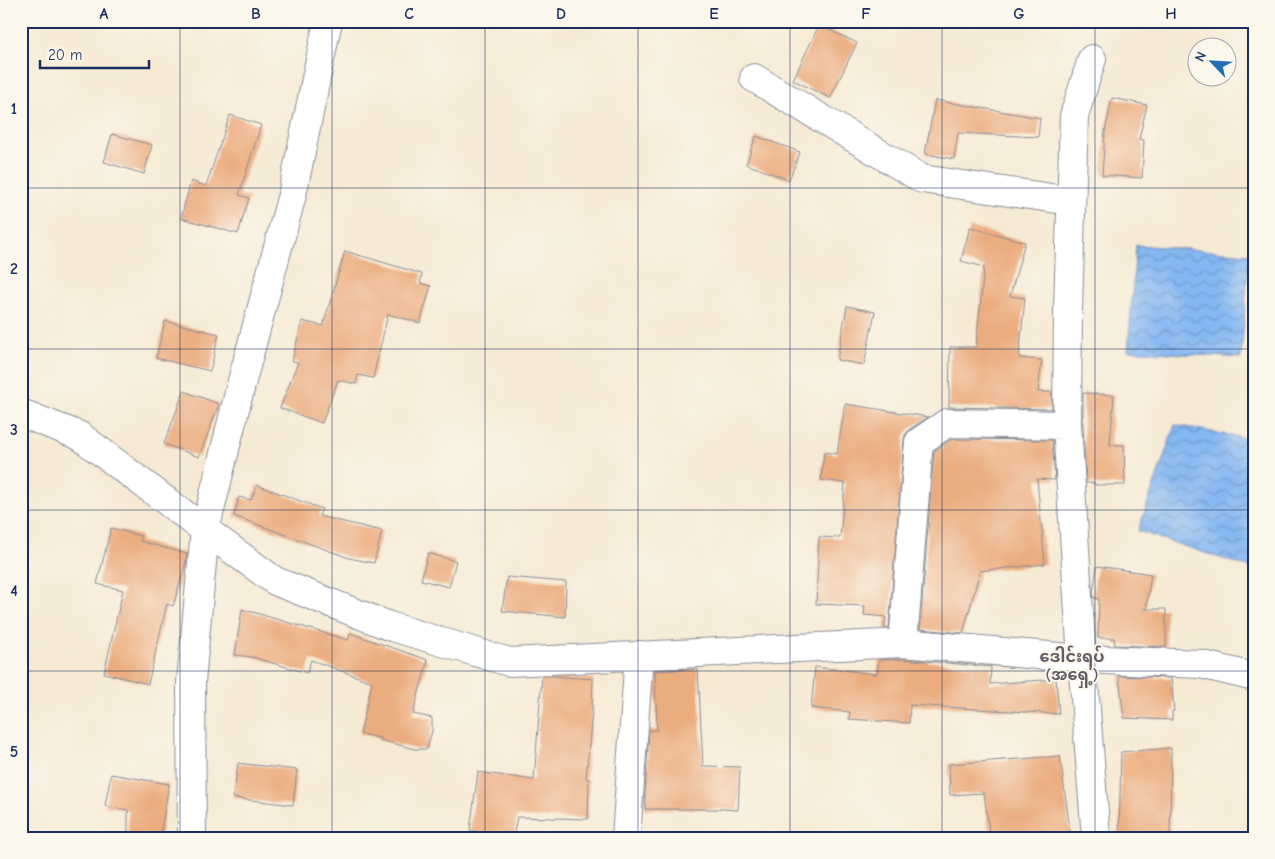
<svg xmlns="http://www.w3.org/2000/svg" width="1275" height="859" viewBox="0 0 1275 859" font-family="'Comic Neue','Noto Sans Myanmar',sans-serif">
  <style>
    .water { fill: url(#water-waves); stroke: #5073a8 }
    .building { fill: #ebac7e }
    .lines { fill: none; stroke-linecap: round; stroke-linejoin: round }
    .minor-casing { stroke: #888c99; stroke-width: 30 }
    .minor { stroke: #fff; stroke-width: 28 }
    .grid { fill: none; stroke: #1b2f5e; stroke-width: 1; stroke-opacity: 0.55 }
    .labels { text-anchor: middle; stroke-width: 4; stroke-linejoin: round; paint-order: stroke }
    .quarter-label { font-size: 16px; font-weight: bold; fill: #645b69; stroke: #fbf7ec }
    .neatline { fill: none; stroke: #1b2f5e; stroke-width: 2 }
    .grid-label { font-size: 16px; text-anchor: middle; font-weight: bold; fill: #1b2f5e }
  </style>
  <defs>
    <pattern id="water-waves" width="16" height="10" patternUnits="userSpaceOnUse" patternTransform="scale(1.25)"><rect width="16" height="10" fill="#85b7f2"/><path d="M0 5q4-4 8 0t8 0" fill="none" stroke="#6c95c7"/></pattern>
  </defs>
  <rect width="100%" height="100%" fill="#fbf7ec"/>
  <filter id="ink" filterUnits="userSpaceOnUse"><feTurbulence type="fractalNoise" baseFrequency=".02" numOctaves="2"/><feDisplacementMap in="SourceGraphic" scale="10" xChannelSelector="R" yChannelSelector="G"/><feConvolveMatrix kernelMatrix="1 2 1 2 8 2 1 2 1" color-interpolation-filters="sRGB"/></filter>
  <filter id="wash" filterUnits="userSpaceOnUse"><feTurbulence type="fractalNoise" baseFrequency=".0096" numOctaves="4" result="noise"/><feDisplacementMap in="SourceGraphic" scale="20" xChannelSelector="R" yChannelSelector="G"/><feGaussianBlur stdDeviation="1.12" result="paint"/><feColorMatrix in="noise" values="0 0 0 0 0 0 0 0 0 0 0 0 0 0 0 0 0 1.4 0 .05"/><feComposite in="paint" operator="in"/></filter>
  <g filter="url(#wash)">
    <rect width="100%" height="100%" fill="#f6ead4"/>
    <path class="water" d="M 1136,245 L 1249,254 L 1241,358 L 1128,350 Z
      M 1175,425 L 1254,440 L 1254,569 L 1138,531 Z"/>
    <g id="blocks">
      <path class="building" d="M 819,25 L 857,43 L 830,98 L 793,80 Z
        M 1112,98 L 1147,105 L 1139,139 L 1144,140 L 1142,178 L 1102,175 L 1105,132 Z
        M 935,100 L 1040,118 L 1038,137 L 958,133 L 954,159 L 925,154 Z
        M 230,115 L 261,125 L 239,195 L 249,198 L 238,234 L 181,218 L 191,181 L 206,186 Z
        M 112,134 L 152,145 L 144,174 L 104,162 Z
        M 756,136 L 800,152 L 789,180 L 746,164 Z
        M 970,227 L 1025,242 L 1010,296 L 1025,298 L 1019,358 L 1042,360 L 1038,392 L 1052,392 L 1052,409 L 949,407 L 950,347 L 976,347 L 984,267 L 961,261 Z
        M 345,251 L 422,274 L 420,283 L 431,286 L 420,323 L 388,314 L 373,378 L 358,375 L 356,384 L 338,380 L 322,423 L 280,408 L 298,362 L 292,361 L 302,321 L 323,326 Z
        M 847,306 L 875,312 L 864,365 L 837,360 Z
        M 165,321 L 219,334 L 210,371 L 156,358 Z
        M 184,391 L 219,404 L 199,457 L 164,444 Z
        M 1083,393 L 1114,395 L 1110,445 L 1124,445 L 1125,485 L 1095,485 L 1095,483 L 1086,483 L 1083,425 Z
        M 845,404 L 928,417 L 910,429 L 905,435 L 904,440 L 889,628 L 884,628 L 886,617 L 864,615 L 865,606 L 816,604 L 819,537 L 840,538 L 845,483 L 821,480 L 824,452 L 837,454 Z
        M 952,439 L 1052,440 L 1055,480 L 1037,479 L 1045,564 L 980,571 L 963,633 L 920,629 L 934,451 Z
        M 257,485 L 322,509 L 319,516 L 382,531 L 374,563 L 349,558 L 234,516 L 239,497 L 251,500 Z
        M 111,528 L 141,536 L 140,541 L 187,554 L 186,562 L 173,606 L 167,604 L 148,684 L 104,673 L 123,590 L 97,584 Z
        M 428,553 L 456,561 L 449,587 L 421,580 Z
        M 1097,566 L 1151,574 L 1146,609 L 1166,609 L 1166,647 L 1115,645 L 1114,638 L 1098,638 L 1099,599 L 1094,598 L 1093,593 Z
        M 507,577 L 566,582 L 565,617 L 502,611 Z
        M 242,609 L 348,640 L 350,633 L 428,660 L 413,714 L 432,718 L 432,731 L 427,749 L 415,749 L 379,740 L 380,738 L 360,734 L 372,682 L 311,660 L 307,673 L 252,657 L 235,655 Z
        M 903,659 L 991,667 L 990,684 L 1056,679 L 1059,714 L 910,705 L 909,723 L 849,719 L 850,712 L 811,708 L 815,667 L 877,674 L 879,660 Z
        M 698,669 L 703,766 L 740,767 L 738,810 L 723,809 L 645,809 L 645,794 L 649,730 L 657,730 L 655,671 Z
        M 542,676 L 552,676 L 593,679 L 592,711 L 586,779 L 589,779 L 588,819 L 517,817 L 513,838 L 474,838 L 475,831 L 470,830 L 478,772 L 534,780 Z
        M 1119,676 L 1171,678 L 1174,711 L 1172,711 L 1172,720 L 1124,718 Z
        M 1171,748 L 1170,838 L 1119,838 L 1121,752 Z
        M 1060,756 L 1071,838 L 990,838 L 984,793 L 950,795 L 949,764 Z
        M 238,763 L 297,770 L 293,805 L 233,798 Z
        M 111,774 L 169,784 L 160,838 L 128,838 L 128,810 L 105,806 Z"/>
    </g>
  </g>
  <g filter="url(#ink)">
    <use href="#blocks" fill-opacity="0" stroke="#888c99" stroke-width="1"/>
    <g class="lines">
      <defs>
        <path id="minor" d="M 1092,59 L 1074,116 L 1068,309 L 1067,425 L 1082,659 L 1096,838
          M 754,78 L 922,179 L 1071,201
          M 21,413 L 80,436 L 205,530 L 275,581 L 389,626 L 509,662 L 903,643 L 1082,659 L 1200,664 L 1254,677
          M 903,643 L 919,442 L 947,423 L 1067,425
          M 192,838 L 191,682 L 205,530 L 242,381 L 292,195 L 328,21
          M 626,838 L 639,655"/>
      </defs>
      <use href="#minor" class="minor-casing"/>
      <use href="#minor" class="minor"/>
    </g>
  </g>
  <path class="grid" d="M 180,21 L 180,838M 332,21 L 332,838M 485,21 L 485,838M 638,21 L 638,838M 790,21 L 790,838M 942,21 L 942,838M 1095,21 L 1095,838M 21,188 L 1254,188M 21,349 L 1254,349M 21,510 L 1254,510M 21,671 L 1254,671"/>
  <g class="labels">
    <g class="quarter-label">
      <text x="1072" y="662">ဒေါင်းရပ်<tspan x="1072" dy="18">(အရှေ့)</tspan></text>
    </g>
  </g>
  <rect width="1275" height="859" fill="none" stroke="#fbf7ec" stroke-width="55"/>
  <g transform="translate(1212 62) rotate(295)"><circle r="24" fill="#fbf7ec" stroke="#a1a7b3"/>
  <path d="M0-4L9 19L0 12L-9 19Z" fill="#1f6fb2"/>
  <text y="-8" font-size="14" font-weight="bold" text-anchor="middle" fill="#1b2f5e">N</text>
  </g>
  <path d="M40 60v8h109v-8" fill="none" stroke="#1b2f5e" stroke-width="2.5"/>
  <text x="48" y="60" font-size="15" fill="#1b2f5e" stroke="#fbf7ec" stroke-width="4" paint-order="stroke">20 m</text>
  <rect x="28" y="28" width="1220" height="804" class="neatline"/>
  <g class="grid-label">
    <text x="104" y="19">A</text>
    <text x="256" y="19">B</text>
    <text x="409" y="19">C</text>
    <text x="561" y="19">D</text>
    <text x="714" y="19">E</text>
    <text x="866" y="19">F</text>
    <text x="1019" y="19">G</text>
    <text x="1171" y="19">H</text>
    <text x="14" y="114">1</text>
    <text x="14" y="274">2</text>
    <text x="14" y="435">3</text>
    <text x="14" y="596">4</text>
    <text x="14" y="757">5</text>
  </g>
</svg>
